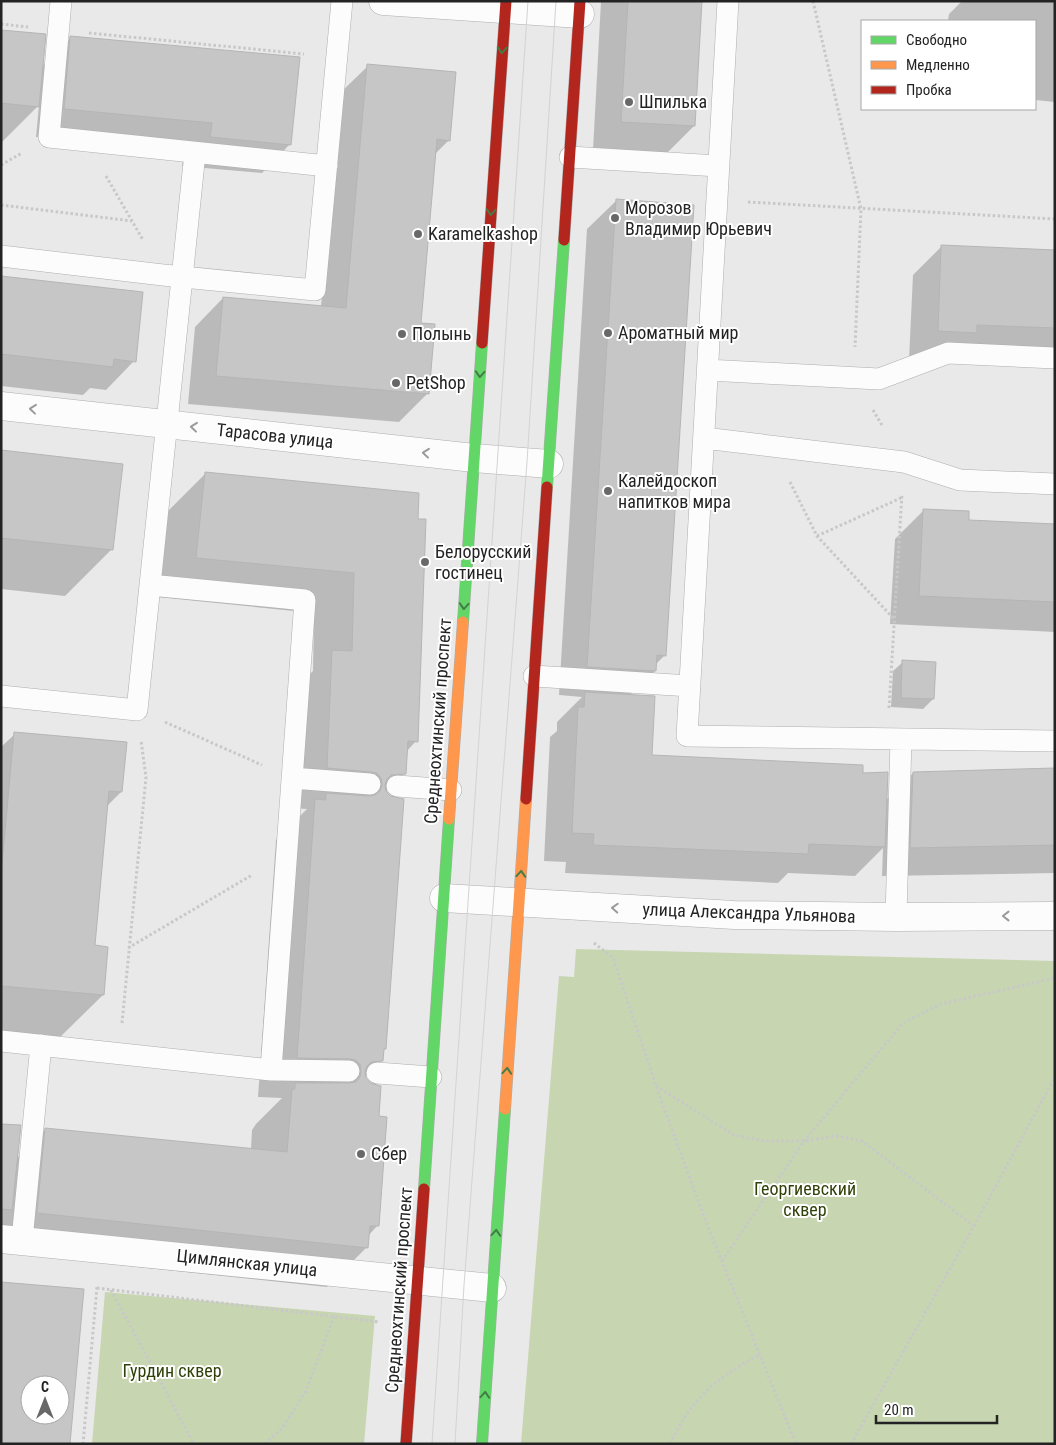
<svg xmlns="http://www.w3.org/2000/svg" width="1056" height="1445" viewBox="0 0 1056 1445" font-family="'Roboto Condensed',sans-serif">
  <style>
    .green { fill: #c7d6b0 }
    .shadow { fill: #0003 }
    .building { fill: #c6c6c6; stroke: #b5b5b5; fill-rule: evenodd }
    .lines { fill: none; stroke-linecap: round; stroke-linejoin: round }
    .lane-casing { stroke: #aeaeae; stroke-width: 22 }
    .street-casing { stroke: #aeaeae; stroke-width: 29 }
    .fast-casing { stroke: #aeaeae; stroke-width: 12 }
    .slow-casing { stroke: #aeaeae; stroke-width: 12 }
    .jam-casing { stroke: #aeaeae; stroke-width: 12 }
    .path { stroke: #c8c8c8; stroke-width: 3; stroke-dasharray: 2.5 2.5; stroke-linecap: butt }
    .lane { stroke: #fcfcfc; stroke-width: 21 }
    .street { stroke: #fcfcfc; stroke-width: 28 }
    .fast { stroke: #63d668; stroke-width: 11 }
    .slow { stroke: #ff974d; stroke-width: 11 }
    .jam { stroke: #b3261e; stroke-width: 11 }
    .tram { stroke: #d3d3d3; stroke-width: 1 }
    .oneway { stroke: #437c46 }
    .oneway2 { stroke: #9a9a9b }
    .poi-dot { fill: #686869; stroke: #fff; stroke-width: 2 }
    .labels { text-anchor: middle; stroke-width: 4; stroke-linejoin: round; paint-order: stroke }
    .poi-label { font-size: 18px; fill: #232324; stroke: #fff; text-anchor: start }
    .street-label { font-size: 18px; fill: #232324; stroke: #fff }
    .park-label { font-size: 18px; fill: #304108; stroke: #fff }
  </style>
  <rect width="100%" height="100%" fill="#e9e9e9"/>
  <path class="green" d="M 576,949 L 1055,961 L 1055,1444 L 521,1444 L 559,976 L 574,977 Z
    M 105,1292 L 375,1316 L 364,1444 L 92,1444 Z"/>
  <path class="shadow" d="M 601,1 L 701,1 L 694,126 L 665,155 L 593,150 Z
    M 962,1 L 1055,1 L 1055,102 L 1035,100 L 1035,21 L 948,21 L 949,14 Z
    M 1,31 L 41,67 L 71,38 L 290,144 L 262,173 L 182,166 L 184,151 L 36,137 L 39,105 L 1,143 Z
    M 368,66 L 449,140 L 434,155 L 420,324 L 428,393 L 399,422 L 188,404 L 195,327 L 223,298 L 321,307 L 339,94 Z
    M 616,201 L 665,655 L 655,665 L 655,671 L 629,696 L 650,756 L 861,774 L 886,800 L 913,773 L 1055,770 L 1055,873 L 882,876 L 883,848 L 855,876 L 788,873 L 778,883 L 565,873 L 566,862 L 544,861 L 550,737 L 557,731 L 557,722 L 582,697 L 559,695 L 587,229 Z
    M 942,246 L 1055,251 L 1055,358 L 909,360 L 913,275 Z
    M 1,278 L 134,361 L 106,390 L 90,388 L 83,395 L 1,386 Z
    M 1,451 L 111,550 L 65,596 L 1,589 Z
    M 206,473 L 417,494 L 416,741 L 406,752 L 404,774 L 385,793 L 385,1049 L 382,1051 L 382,1060 L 364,1078 L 378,1117 L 377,1226 L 368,1236 L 367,1247 L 327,1287 L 15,1254 L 15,1249 L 1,1248 L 1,1125 L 16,1159 L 46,1129 L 251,1149 L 252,1130 L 256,1124 L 282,1098 L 258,1097 L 276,840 L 307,809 L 288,808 L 292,691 L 313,671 L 314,613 L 157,597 L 166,513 Z
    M 923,511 L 968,521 L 1055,526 L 1055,632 L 890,624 L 895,539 Z
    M 903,662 L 933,699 L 923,709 L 891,707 L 893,671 Z
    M 15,734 L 121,792 L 107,806 L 94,946 L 103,995 L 56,1041 L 1,1036 L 1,747 Z"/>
  <path class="building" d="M 628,1 L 702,1 L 695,126 L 621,122 Z
    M 1,30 L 46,34 L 39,107 L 1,103 Z
    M 70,36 L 300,57 L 291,145 L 210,137 L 212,123 L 64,109 Z
    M 367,64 L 456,72 L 450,141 L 437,139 L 421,323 L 435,324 L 429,394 L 216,376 L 223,297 L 346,308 Z
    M 616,199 L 694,205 L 666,656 L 657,655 L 656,671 L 587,667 Z
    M 941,245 L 1055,250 L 1055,328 L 977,325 L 977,333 L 938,331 Z
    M 1,276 L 143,292 L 136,362 L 114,359 L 113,367 L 1,354 Z
    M 1,450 L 123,464 L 113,550 L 1,538 Z
    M 205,472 L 419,493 L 418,519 L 426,519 L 418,742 L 408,741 L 406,774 L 391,775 L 387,779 L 385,785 L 386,791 L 390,796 L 404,799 L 386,1049 L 384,1049 L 383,1061 L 371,1062 L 367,1066 L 365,1072 L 366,1078 L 370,1083 L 381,1086 L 379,1116 L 387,1117 L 379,1226 L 370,1226 L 368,1248 L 37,1213 L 45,1128 L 287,1152 L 292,1089 L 295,1089 L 295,1083 L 349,1083 L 356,1082 L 360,1077 L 361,1072 L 360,1064 L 355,1060 L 350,1059 L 297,1058 L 315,799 L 326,800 L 326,793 L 369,796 L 375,795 L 380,791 L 382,785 L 381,778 L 377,773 L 371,772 L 327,768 L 332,650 L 352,651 L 354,573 L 196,558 Z
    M 923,509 L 969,511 L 969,520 L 1055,524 L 1055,602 L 919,596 Z
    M 902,660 L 936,662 L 934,699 L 901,698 Z
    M 585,692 L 655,696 L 652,755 L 863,765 L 863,773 L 888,772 L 885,847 L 809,844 L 808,854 L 593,845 L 594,834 L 572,833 L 578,707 L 584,707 Z
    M 14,732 L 127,742 L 122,792 L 109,791 L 95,945 L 108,947 L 104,995 L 1,986 L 1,875 Z
    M 1055,768 L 1055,845 L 910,848 L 913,772 Z
    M 1,1124 L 21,1125 L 12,1210 L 1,1209 Z
    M 1,1282 L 84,1289 L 70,1444 L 1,1444 ZM 30,1385 L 60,1385 L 60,1415 L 30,1415 Z"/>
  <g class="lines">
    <defs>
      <path id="lane" d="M 61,1 L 49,137 L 327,166
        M 728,1 L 687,736 L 1055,741
        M 570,157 L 718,166
        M 1,256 L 163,275 L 315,290 L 342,1
        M 707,370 L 879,379 L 948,353 L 1055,358
        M 704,438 L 904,462 L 960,480 L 1055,484
        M 150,585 L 305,600 L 271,1070
        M 534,676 L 690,686
        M 1,696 L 137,710 L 195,153
        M 292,778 L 370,784
        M 397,786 L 451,790
        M 896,917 L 901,739
        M 1,1041 L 271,1070 L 349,1071
        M 377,1073 L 431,1077
        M 22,1240 L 41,1045"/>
      <path id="street" d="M 383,1 L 580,14
        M 1,406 L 474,458 L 549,464
        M 444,898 L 734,915 L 896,917 L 1055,916
        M 1,1239 L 492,1288"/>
      <path id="fast" d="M 547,487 L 564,240
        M 463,622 L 482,343
        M 424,1189 L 449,819
        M 482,1444 L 505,1109"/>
      <path id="slow" d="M 449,819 L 463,622
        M 505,1109 L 526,799"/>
      <path id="jam" d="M 564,240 L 580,1
        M 482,343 L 506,1
        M 526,799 L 547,487
        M 406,1444 L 424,1189"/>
    </defs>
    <use href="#lane" class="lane-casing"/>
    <use href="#street" class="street-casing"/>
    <use href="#fast" class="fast-casing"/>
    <use href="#slow" class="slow-casing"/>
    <use href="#jam" class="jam-casing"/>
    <path class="path" d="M 813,1 L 861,209 L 855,347
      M 1,24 L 28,27
      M 89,33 L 304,54
      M 1,165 L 22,153
      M 106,176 L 143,240
      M 748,202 L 1055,219
      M 1,205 L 132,221
      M 873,410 L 883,427
      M 790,482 L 817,536 L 894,619
      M 817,536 L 901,498
      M 889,708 L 902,494
      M 165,722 L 262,765
      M 594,943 L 613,958 L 656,1086 L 706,1222 L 796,1444
      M 128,948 L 252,875
      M 122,1023 L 146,777 L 141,740
      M 656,1086 L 734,1135 L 765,1141 L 804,1141 L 837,1136 L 862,1141 L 974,1226
      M 722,1261 L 804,1141 L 903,1023 L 941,1004 L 1055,978
      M 97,1288 L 379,1322
      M 111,1290 L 194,1444
      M 83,1444 L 97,1287
      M 265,1444 L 282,1428 L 305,1393 L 334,1317
      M 670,1444 C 691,1398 717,1378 760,1354
      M 851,1444 L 974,1226 L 1055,1077"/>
    <use href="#lane" class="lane"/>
    <use href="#street" class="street"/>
    <use href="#fast" class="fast"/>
    <use href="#slow" class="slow"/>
    <use href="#jam" class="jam"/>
    <path class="tram" d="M 432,1444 L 528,1
      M 455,1444 L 464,1285 L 527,462 L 556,1"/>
  </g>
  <defs><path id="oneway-chevron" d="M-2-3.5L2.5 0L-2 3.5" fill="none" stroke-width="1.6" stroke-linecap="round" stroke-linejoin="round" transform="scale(1.25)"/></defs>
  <g class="oneway">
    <use href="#oneway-chevron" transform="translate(502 50) rotate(94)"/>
    <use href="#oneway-chevron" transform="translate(491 212) rotate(94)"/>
    <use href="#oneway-chevron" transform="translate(480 374) rotate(94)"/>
    <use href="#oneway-chevron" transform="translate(464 606) rotate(94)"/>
    <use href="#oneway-chevron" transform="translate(521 874) rotate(-86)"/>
    <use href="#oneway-chevron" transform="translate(507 1071) rotate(-86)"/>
    <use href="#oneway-chevron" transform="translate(496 1233) rotate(-86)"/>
    <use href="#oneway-chevron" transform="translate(485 1395) rotate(-86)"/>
  </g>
  <g class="oneway2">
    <use href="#oneway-chevron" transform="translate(33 409) rotate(-174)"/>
    <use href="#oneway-chevron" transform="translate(194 427) rotate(-174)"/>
    <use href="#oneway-chevron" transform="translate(426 453) rotate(-174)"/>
    <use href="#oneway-chevron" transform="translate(615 908) rotate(-177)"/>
    <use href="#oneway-chevron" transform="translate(1006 916) rotate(180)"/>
  </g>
  <g class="poi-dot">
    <circle cx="629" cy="102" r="5"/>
    <circle cx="615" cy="218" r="5"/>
    <circle cx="418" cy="234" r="5"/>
    <circle cx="608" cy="333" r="5"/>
    <circle cx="402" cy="334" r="5"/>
    <circle cx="396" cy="383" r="5"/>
    <circle cx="608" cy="491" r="5"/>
    <circle cx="425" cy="562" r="5"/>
    <circle cx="361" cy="1154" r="5"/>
  </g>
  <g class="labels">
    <g class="poi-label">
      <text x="639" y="108">Шпилька</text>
      <text x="625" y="214">Морозов<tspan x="625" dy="21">Владимир Юрьевич</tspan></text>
      <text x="428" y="240">Karamelkashop</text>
      <text x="618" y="339">Ароматный мир</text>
      <text x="412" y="340">Полынь</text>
      <text x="406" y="389">PetShop</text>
      <text x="618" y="487">Калейдоскоп<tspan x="618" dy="21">напитков мира</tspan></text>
      <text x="435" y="558">Белорусский<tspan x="435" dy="21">гостинец</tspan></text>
      <text x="371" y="1160">Сбер</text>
    </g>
    <g class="street-label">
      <text transform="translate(275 436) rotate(6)" y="6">Тарасова улица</text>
      <text transform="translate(438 721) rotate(-86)" y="6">Среднеохтинский проспект</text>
      <text transform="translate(749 913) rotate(2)" y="6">улица Александра Ульянова</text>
      <text transform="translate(247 1263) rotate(6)" y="6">Цимлянская улица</text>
      <text transform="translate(399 1290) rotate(-86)" y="6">Среднеохтинский проспект</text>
    </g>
    <g class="park-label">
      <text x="805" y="1195">Георгиевский<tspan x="805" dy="21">сквер</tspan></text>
      <text x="172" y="1377">Гурдин сквер</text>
    </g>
  </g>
  <rect width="1056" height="1445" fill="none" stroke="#232324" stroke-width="5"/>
  <rect x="861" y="20" width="175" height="90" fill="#ffffff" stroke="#a7a7a7"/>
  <rect x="871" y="36" width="25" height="8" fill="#63d668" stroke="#a7a7a7"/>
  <text x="906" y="45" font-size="15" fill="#232324">Свободно</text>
  <rect x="871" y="61" width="25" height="8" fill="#ff974d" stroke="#a7a7a7"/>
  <text x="906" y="70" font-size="15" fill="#232324">Медленно</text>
  <rect x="871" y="86" width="25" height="8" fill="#b3261e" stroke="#a7a7a7"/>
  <text x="906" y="95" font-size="15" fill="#232324">Пробка</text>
  <g transform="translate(45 1400)"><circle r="24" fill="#ffffff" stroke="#a7a7a7"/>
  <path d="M0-4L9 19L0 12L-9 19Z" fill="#686869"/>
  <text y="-8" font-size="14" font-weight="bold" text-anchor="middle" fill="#232324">С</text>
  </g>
  <path d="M876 1415v8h121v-8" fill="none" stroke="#232324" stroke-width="2.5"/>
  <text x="884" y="1415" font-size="15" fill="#232324" stroke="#ffffff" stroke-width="4" paint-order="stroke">20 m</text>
</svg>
